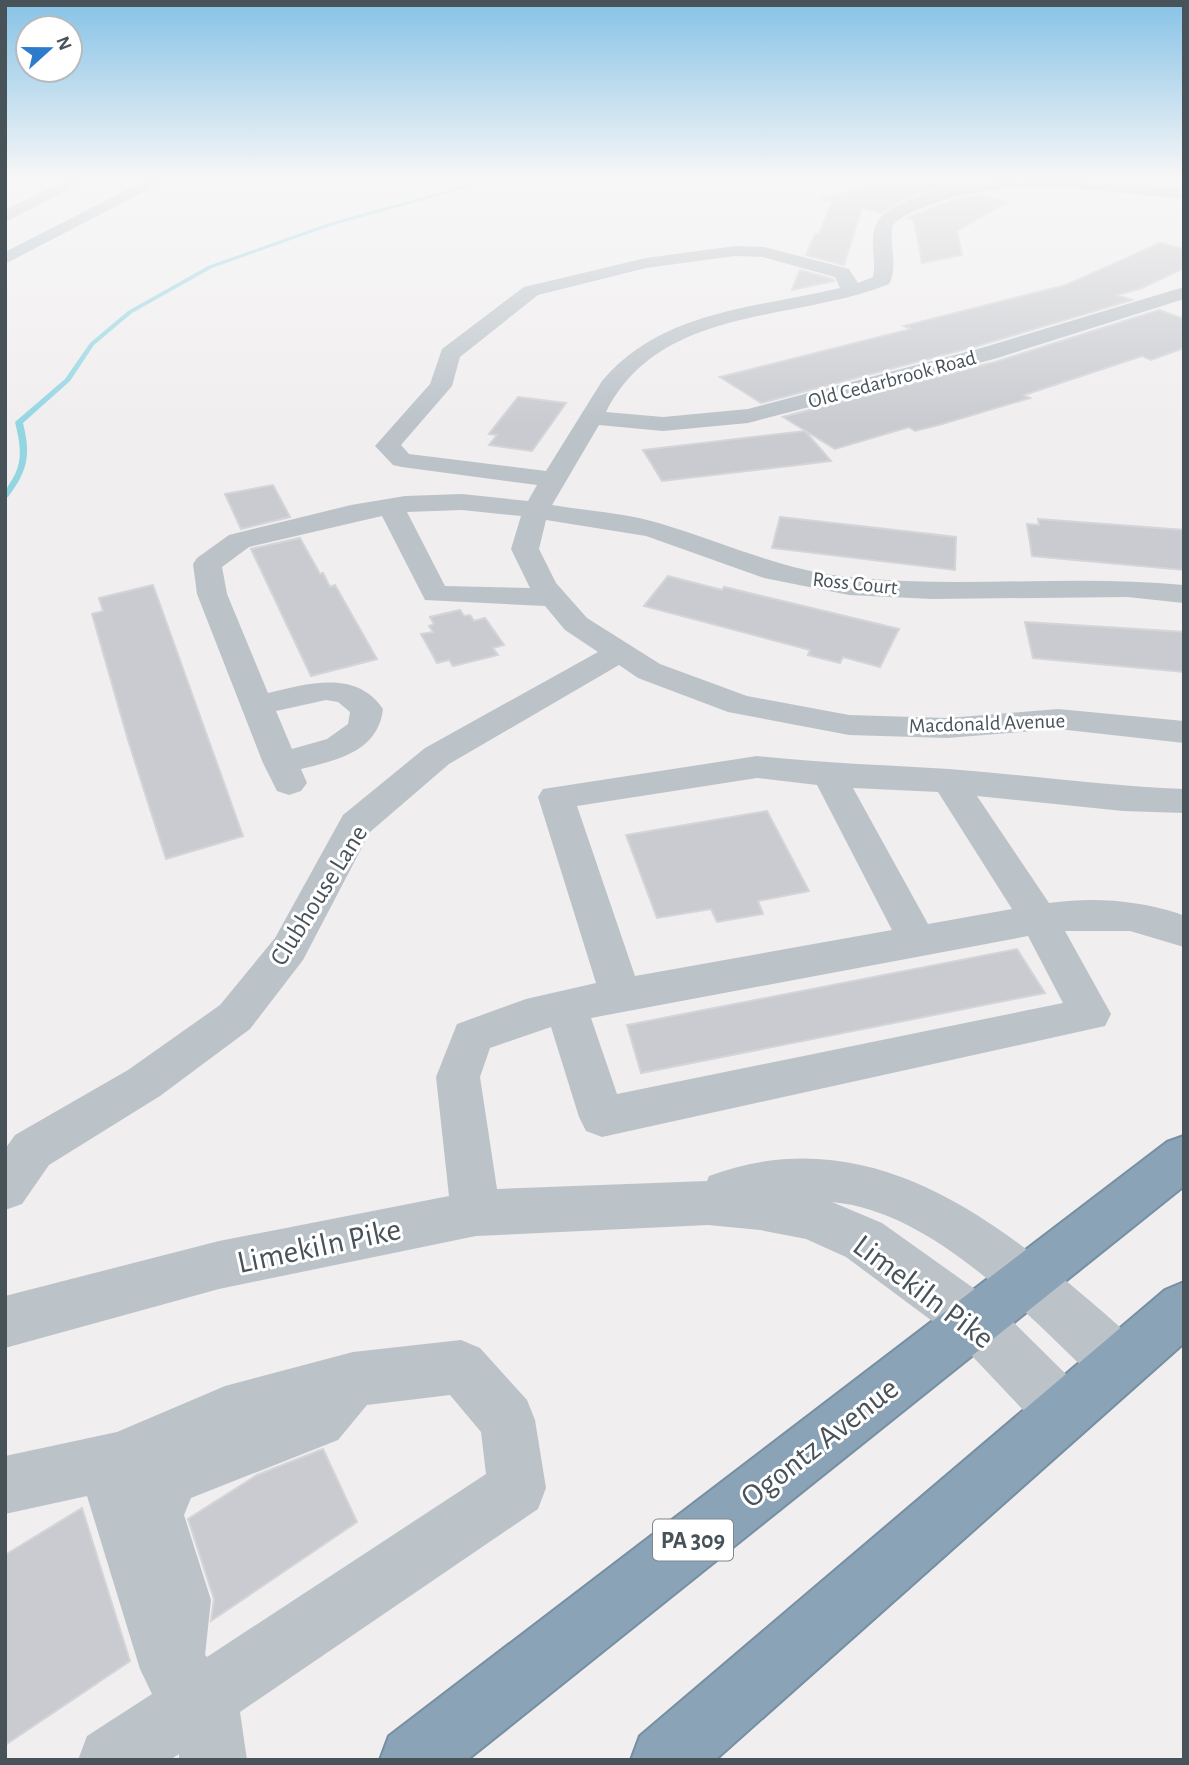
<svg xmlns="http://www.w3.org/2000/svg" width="1189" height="1765" viewBox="0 0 1189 1765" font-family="'Alegreya Sans',sans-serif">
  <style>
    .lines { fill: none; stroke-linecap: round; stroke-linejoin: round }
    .stream { fill: #93d6e2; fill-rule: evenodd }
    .building { fill: #c9cbd0; stroke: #d3d5d9; stroke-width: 2 }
    .highway-casing { stroke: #768fa3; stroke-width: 4 }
    .minor { fill: #bbc3c9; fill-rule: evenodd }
    .major { fill: #b0bfca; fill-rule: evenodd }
    .highway { fill: #8ba3b7; fill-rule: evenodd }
    .labels { text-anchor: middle; stroke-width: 6; stroke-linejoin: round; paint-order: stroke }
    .far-street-label { font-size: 21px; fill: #485259; stroke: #fff }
    .shield { fill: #fff; stroke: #7f868b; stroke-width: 2 }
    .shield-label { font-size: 24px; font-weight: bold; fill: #485259 }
    .street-label { font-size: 26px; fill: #485259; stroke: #fff }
    .near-street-label { font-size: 32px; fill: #485259; stroke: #fff }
  </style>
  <rect width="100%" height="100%" fill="#f0eeee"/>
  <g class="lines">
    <path class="stream" d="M 494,178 L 503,178 L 333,225 L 212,268 L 132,313 L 94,345 L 70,381 L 23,423 C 31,455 28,470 8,497 L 5,497 C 5,487 12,482 16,472 C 23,456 19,439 15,422 L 65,379 L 90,343 L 128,311 L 208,266 L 329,223 Z"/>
  </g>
  <path class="building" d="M 900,178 L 971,178 L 971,181 L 920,193 L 900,201 L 882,213 L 862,208 L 844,265 L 806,255 L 815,234 L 819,234 L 832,202 L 818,199 Z
    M 980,195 L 1007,202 L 957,231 L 962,255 L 922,263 L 914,220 L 906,218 L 957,199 Z
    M 1160,243 L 1184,249 L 1184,268 L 1142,288 L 1118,295 L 1132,300 L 977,346 L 761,403 L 720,377 L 911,329 L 904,326 L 1066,285 Z
    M 800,270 L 833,279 L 834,281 L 792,290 Z
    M 1159,310 L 1184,319 L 1184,348 L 1151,360 L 1142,356 L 1024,395 L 1030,398 L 942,424 L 915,431 L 909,427 L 835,449 L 783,417 L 995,362 Z
    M 518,397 L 566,403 L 532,451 L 489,445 L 497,435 L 489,434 Z
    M 805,431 L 831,461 L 662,481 L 643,450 Z
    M 273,485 L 290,517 L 241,529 L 225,494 Z
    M 780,517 L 956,537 L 955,570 L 772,548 Z
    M 1038,519 L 1184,530 L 1184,570 L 1032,556 L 1027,524 L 1039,525 Z
    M 300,538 L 320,574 L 323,573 L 330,587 L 335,585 L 377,659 L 311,676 L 251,549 Z
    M 668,576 L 722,590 L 724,587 L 899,629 L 880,667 L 843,657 L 840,663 L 808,655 L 810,650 L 644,606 Z
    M 153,585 L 243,836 L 166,859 L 128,740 L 92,614 L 103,611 L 99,598 Z
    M 460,610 L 464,616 L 470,615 L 474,621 L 485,618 L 504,645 L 493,648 L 498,655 L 453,666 L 449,660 L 437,663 L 421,634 L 433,632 L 429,626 L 434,624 L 430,617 Z
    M 1025,622 L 1184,632 L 1184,672 L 1033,658 Z
    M 767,811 L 809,891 L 758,901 L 763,914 L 717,922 L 711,909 L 657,918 L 626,835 Z
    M 1017,949 L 1045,993 L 641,1073 L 627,1025 Z
    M 323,1449 L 357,1522 L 211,1621 L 214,1599 L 188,1519 L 257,1475 Z
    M 82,1508 L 130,1661 L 5,1745 L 5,1555 Z"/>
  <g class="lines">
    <defs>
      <path id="highway" d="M 1184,1136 L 1184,1186 L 467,1760 L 380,1760 L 389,1736 L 1167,1142 Z
        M 1184,1282 L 1184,1343 L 715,1760 L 631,1760 L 640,1736 L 1165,1290 Z"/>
    </defs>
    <use href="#highway" class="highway-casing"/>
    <path class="minor" d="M 71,178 L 92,178 L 5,222 L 5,210 Z
      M 1019,178 L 1081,180 L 1184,189 L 1184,199 C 1098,191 1007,174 925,207 C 914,211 901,216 893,225 C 888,244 899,266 889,284 C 793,323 661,304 606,412 L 663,417 L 748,409 L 978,349 L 1184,287 L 1184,299 L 994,359 L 748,423 L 663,431 L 599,425 L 552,505 C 588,511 627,513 662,524 C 725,543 784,571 850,577 C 961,589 1073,574 1184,585 L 1184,603 L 1127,597 L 932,599 L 849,595 L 764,578 L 646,536 L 546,520 L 539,549 L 556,583 L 587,618 L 660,664 L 747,696 L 849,715 L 947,718 L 1058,709 L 1184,721 L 1184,743 L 1058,729 L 947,738 L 849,735 L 728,712 L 638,678 L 619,665 L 449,764 L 370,832 L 303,960 L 250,1029 L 160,1096 L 49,1165 L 22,1204 L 5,1210 L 5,1149 L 15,1135 L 128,1070 L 220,1005 L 275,938 L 343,815 L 425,748 L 598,652 L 565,630 L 545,606 L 425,600 L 382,516 L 249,547 L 222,567 L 227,594 L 268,693 C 307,684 356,669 383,709 C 378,752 337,760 301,769 L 307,783 L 301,791 L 289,795 L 277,791 L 263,763 L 197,594 L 193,564 L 197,558 L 229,535 L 351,505 L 405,496 L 462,494 L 528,501 L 537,485 L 402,467 L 393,465 L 375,446 L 430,384 L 442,349 L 524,287 L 646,258 L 735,246 L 764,247 L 849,269 L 858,283 L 873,277 C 877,260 868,239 877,223 C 893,193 987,179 1019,178 ZM 735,256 L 763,257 L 835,277 L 840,288 C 756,308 662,310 602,381 L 546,471 L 409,454 L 401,445 L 452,386 L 460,357 L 538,295 L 646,268 ZM 462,510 L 521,516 L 511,549 L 530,588 L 445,586 L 407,512 ZM 326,700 L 338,702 L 350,712 L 348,724 L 327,739 L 292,749 L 276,711 Z
      M 757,756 C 821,763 885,765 949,769 C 1028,775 1105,786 1184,789 L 1184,813 L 1123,811 L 977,796 L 1049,903 C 1095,897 1136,900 1180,914 L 1184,916 L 1184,947 L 1130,931 L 1065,931 L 1111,1014 L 1105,1026 L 602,1137 L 586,1131 L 579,1117 L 551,1027 L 490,1048 L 480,1077 L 497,1189 L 707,1181 L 709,1176 C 849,1124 965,1196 1070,1284 C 1087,1299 1124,1328 1137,1345 C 1141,1350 1143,1358 1145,1364 L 1137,1383 L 1118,1391 L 1099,1383 C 1029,1316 933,1211 832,1202 L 882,1223 L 993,1302 L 1083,1391 L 1091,1411 L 1083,1431 L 1063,1439 L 1043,1431 L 955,1338 L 846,1257 L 806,1239 L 760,1230 L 708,1225 L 476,1236 L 219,1289 L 5,1348 L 5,1296 L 219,1241 L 449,1196 L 436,1077 L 457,1024 L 526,999 L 596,983 L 538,797 L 543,789 ZM 757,778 L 817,785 L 892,930 L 635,976 L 577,806 ZM 853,788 L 938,792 L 1012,909 L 928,924 ZM 1028,936 L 1063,1003 L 617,1094 L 591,1018 Z
      M 461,1340 L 480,1348 L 527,1400 L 535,1420 L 546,1488 L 538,1509 L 240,1712 L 247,1760 L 179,1760 L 179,1754 L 170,1760 L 78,1760 L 87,1736 L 152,1694 L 140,1669 L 87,1496 L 5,1514 L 5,1456 L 117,1432 L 225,1386 L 353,1352 ZM 450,1395 L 481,1432 L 486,1474 L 207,1657 L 205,1655 L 211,1600 L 184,1515 L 191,1498 L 338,1440 L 367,1405 Z"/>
    <path class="major" d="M 150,178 L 170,178 L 5,264 L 5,252 Z"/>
    <use href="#highway" class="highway"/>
  </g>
  <linearGradient id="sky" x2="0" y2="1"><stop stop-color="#86c2e6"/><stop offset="0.42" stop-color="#f8f7f7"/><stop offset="1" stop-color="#f8f7f7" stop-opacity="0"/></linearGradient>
  <rect width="1189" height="425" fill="url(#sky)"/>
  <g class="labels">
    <g class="far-street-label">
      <text transform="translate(892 379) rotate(-15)" y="7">Old Cedarbrook Road</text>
      <text transform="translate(855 583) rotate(6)" y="7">Ross Court</text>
      <text transform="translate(987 723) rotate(-2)" y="7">Macdonald Avenue</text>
    </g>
    <rect class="shield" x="653" y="1519.5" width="80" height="41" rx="5"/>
    <g class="shield-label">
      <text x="693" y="1548">PA 309</text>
    </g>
    <g class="street-label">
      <text transform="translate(318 895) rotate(-58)" y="9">Clubhouse Lane</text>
    </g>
    <g class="near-street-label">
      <text transform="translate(319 1245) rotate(-12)" y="11">Limekiln Pike</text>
      <text transform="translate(924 1291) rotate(37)" y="11">Limekiln Pike</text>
      <text transform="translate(819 1442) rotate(-38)" y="11">Ogontz Avenue</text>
    </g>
  </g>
  <rect width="1189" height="1765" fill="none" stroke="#485259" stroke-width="14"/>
  <g transform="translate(49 49) rotate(69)"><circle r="33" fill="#ffffff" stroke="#b6babd" stroke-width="2"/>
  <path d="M0-5L12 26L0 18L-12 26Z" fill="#2d7ccc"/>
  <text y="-10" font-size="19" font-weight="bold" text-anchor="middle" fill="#485259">N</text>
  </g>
</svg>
